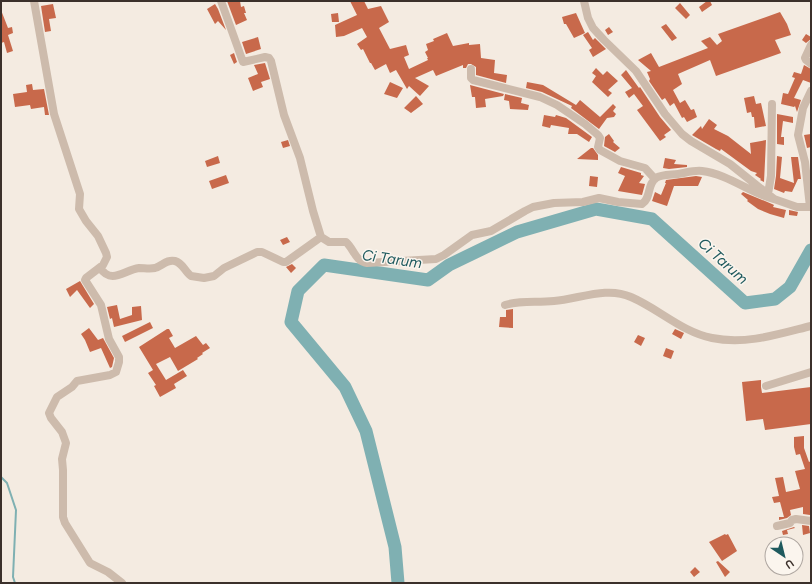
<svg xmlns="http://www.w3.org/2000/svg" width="812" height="584" viewBox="0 0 812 584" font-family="Figtree,sans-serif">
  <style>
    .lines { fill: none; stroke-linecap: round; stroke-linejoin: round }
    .stream { stroke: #7fb0b2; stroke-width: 2 }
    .river { stroke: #7fb0b2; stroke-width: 13 }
    .building { fill: #c8694b }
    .minor { stroke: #cdbbac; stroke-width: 8 }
    .labels { text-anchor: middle; stroke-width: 3; stroke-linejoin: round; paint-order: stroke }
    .water-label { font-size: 15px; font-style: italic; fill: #1f5a5e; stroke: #fbf5ee }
  </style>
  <rect width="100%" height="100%" fill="#f4ebe1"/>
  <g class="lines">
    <path class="stream" d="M 1,477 L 7,483 L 16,510 L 13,577 L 15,583"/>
    <path class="river" d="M 398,583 L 395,547 L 366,431 L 345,387 L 291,322 L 298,291 L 324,265 L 428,280 L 449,265 L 517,232 L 596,209 L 652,219 L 745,303 L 775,299 L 790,287 L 811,250"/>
  </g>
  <path class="building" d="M 227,1 L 240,1 L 241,7 L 244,6 L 246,13 L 244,13 L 247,20 L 236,25 Z
    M 350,1 L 364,1 L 368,9 L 381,6 L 389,22 L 379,28 L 390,49 L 406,45 L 409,55 L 404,57 L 409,69 L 428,60 L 427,58 L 428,58 L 425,52 L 428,50 L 426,44 L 434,41 L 433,39 L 447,33 L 453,46 L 469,43 L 469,45 L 480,44 L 481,58 L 495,60 L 494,73 L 507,75 L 506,83 L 476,75 L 476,67 L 471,64 L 468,64 L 466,68 L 463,68 L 463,65 L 436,76 L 433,70 L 415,78 L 429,86 L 420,96 L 409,86 L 407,89 L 396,70 L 390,73 L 386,64 L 375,70 L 371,63 L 370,63 L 363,49 L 361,50 L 357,44 L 367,37 L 362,28 L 344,36 L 336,37 L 335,25 L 357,15 Z
    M 707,1 L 710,1 L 712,5 L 702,12 L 699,7 Z
    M 680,3 L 690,15 L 686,19 L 675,8 Z
    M 53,4 L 56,18 L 49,19 L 51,31 L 45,32 L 41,6 Z
    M 215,4 L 218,9 L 226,30 L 218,21 L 215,24 L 207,9 Z
    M 1,10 L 8,28 L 12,27 L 13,33 L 8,35 L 13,51 L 7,53 L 4,42 L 1,43 Z
    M 780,12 L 787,24 L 791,35 L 775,40 L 781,53 L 716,76 L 710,60 L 678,74 L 682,84 L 673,90 L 680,103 L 685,100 L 691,110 L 694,109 L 697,117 L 687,122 L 684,117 L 682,118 L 674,103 L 670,106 L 665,98 L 662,100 L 649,81 L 650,79 L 647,72 L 651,71 L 638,60 L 651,53 L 659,67 L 708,48 L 701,41 L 710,37 L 717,45 L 722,41 L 718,34 Z
    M 338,13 L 339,22 L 332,22 L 331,14 Z
    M 576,13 L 585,33 L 574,38 L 566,24 L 564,24 L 562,17 Z
    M 666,24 L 677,38 L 672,41 L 661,27 Z
    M 609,27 L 613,32 L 608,35 L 605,30 Z
    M 588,32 L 593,40 L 595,38 L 606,49 L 593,57 L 589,50 L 592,48 L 583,35 Z
    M 806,34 L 811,37 L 811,39 L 806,43 L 802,40 Z
    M 258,37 L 261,49 L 246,54 L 242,42 Z
    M 234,53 L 237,62 L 234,64 L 230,55 Z
    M 265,63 L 270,79 L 261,82 L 263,87 L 253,91 L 248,78 L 258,74 L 254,65 Z
    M 804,65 L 811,69 L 811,83 L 803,80 L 794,98 L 801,100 L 797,112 L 795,106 L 794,107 L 781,104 L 783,93 L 788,94 L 795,78 L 792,77 L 794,72 L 801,74 Z
    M 596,68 L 603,75 L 607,71 L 618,81 L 608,90 L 612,93 L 608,97 L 592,82 L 596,76 L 592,73 Z
    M 626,70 L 639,88 L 640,87 L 660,117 L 671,130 L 664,135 L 666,137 L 660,141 L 637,110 L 643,106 L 634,94 L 629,98 L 625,92 L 632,88 L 621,75 Z
    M 390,82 L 403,88 L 397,98 L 384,94 Z
    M 527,82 L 543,85 L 576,105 L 580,100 L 600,117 L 613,104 L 616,107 L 613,111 L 616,114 L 614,117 L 607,118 L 599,129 L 571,108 L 572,106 L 542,92 L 526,88 Z
    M 32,84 L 33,90 L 44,89 L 49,115 L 45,115 L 44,107 L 31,109 L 30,105 L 15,107 L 13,94 L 27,92 L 26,85 Z
    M 470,85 L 504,94 L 503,96 L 485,99 L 486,107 L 476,108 L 475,97 L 472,97 Z
    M 505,94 L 522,98 L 521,103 L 529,105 L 528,110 L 510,109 L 509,101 L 504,100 Z
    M 416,96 L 423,104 L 411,113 L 404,108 Z
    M 754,96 L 756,104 L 761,103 L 766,126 L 755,128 L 754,117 L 752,117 L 751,112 L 747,113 L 744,98 Z
    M 777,114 L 793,117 L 793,123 L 783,121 L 781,137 L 784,137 L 784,145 L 777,144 Z
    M 544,115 L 555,117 L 556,115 L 566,118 L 592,137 L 589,142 L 577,134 L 568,134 L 569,128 L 551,125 L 550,128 L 542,126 Z
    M 709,119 L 717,125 L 714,129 L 728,136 L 751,154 L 750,143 L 766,140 L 764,182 L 760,180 L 761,179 L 755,175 L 757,173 L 751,171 L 721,149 L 720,151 L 716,149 L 692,135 L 701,126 L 702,129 Z
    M 609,134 L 614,141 L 613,142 L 620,148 L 615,152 L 604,146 L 605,137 Z
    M 811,134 L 811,147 L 807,148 L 804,135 Z
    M 288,140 L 290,146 L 283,148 L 281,142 Z
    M 591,148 L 593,148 L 598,155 L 598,160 L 577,159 Z
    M 218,156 L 220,163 L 207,167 L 205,161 Z
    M 777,156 L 782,157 L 780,178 L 794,183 L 791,157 L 798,157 L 801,179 L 798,179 L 792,192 L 785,191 L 784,193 L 774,189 L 776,176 Z
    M 665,158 L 676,160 L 674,164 L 687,165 L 687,167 L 669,169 L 663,168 Z
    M 621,167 L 641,173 L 641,175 L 644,176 L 639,183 L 645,184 L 642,195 L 618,191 L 625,176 L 618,173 Z
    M 226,175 L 229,183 L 212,189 L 209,181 Z
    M 590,176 L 598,177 L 597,187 L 589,186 Z
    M 696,176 L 702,177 L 698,186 L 674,186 L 667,206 L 652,201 L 655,192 L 661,195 L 666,183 L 665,183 L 666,180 Z
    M 743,192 L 772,204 L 774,205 L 773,207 L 786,210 L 784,218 L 770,214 L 758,209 L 747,201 L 748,200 L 741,194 Z
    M 789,210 L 798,212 L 797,216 L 789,215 Z
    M 287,237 L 290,242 L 283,245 L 280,240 Z
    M 292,264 L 296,268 L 291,273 L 286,267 Z
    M 80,281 L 94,304 L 90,308 L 77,290 L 70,297 L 66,289 Z
    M 117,305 L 120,319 L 132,315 L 132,307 L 141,306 L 142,320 L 114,327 L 112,318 L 110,319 L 107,307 Z
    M 513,309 L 513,328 L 499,327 L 500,317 L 506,317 L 506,310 Z
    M 150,322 L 153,328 L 125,342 L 122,336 Z
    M 89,328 L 98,340 L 103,338 L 114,358 L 112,367 L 110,368 L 101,348 L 90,352 L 85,340 L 81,334 Z
    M 167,329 L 169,329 L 173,336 L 169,338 L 175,348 L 196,336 L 203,345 L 206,343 L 210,348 L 202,353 L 203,354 L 197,358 L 198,359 L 178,371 L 170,357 L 156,364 L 166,380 L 183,370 L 187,376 L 174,384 L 176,388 L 160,397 L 154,386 L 156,385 L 148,373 L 153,370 L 139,347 Z
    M 675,329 L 684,333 L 681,339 L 672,334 Z
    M 638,335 L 645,338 L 641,346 L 634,342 Z
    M 666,348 L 674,351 L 671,359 L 663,356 Z
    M 761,380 L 761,387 L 762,393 L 811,387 L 811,424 L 765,430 L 763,419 L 746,421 L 742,382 Z
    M 804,436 L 804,448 L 809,462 L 811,461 L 811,508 L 810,515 L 803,514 L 803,507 L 790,510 L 791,515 L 787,518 L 779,520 L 779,517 L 784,517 L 780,502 L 774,503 L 772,497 L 779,496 L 775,478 L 783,477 L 786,492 L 800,489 L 795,471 L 805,469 L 800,454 L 796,455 L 794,447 L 794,437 Z
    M 802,525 L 809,526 L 810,533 L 803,535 Z
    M 794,527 L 795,528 L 787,530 L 788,534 L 783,535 L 782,531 Z
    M 725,534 L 726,535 L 728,534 L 737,551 L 722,561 L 709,542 Z
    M 718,561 L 730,572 L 725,577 L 716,562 Z
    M 695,567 L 700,572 L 694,577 L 690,572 Z"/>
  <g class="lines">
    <path class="minor" d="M 34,1 L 54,114 L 80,194 L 79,209 L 86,221 L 98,236 L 106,253 L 107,257 L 103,265 L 86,278 L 85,280 L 101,305 L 109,339 L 119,357 L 119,362 L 116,372 L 110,375 L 77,381 L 72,387 L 57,397 L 49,413 L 51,418 L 62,432 L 66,443 L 62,459 L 63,470 L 63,517 L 65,523 L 90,563 L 108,572 L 122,583
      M 221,1 L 243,62 L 265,57 L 269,58 L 271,61 L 284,115 L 300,158 L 313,211 L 321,237 L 329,242 L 346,242 C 354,249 355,261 367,263 L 436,259 L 444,255 L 472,235 L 491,231 L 525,211 L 533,207 L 554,203 L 583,202 L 599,198 L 618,202 L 642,204 C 651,199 647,184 656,178 C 662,174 671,175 678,174 C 685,173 694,170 702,171 C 728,174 750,193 774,199
      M 584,1 L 588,18 L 593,28 L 604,40 L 636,71 L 665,114 L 682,134 L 691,141 L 730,164 L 774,199 L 797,207 L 811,207
      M 811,45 L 805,58 L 806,60 L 811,64
      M 471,69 L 471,78 L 473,80 L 540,97 L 557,105 L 585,124 L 598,135 L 600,138 L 598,147 L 600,150 L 620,161 L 645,168 L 655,179
      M 768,194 L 771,176 L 772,104
      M 810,207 L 805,162 L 798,135 L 803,108 L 811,91
      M 100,268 C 112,285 124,270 139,268 C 144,268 150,269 155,268 C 162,266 167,259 175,261 C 183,263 185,272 191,276 L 204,278 L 214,276 L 224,268 L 257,252 L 262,252 L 283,262 L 286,262 L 321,237
      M 505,305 C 521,300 537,303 554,301 C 579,299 607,286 631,297 C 659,309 682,332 712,338 C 746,345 779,334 811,326
      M 766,386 L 811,372
      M 777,526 L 790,523 L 792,520 L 796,519 L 811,521"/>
  </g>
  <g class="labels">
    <g class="water-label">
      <text transform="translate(392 259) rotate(8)" y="5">Ci Tarum</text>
      <text transform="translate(723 261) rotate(42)" y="5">Ci Tarum</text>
    </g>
  </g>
  <rect width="812" height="584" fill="none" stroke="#3b302b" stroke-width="4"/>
  <g transform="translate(784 556) rotate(145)"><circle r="19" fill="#fbf5ee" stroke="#aea6a0"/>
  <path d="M0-3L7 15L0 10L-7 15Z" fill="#1f5a5e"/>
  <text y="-6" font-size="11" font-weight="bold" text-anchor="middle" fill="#3b302b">U</text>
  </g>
</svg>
